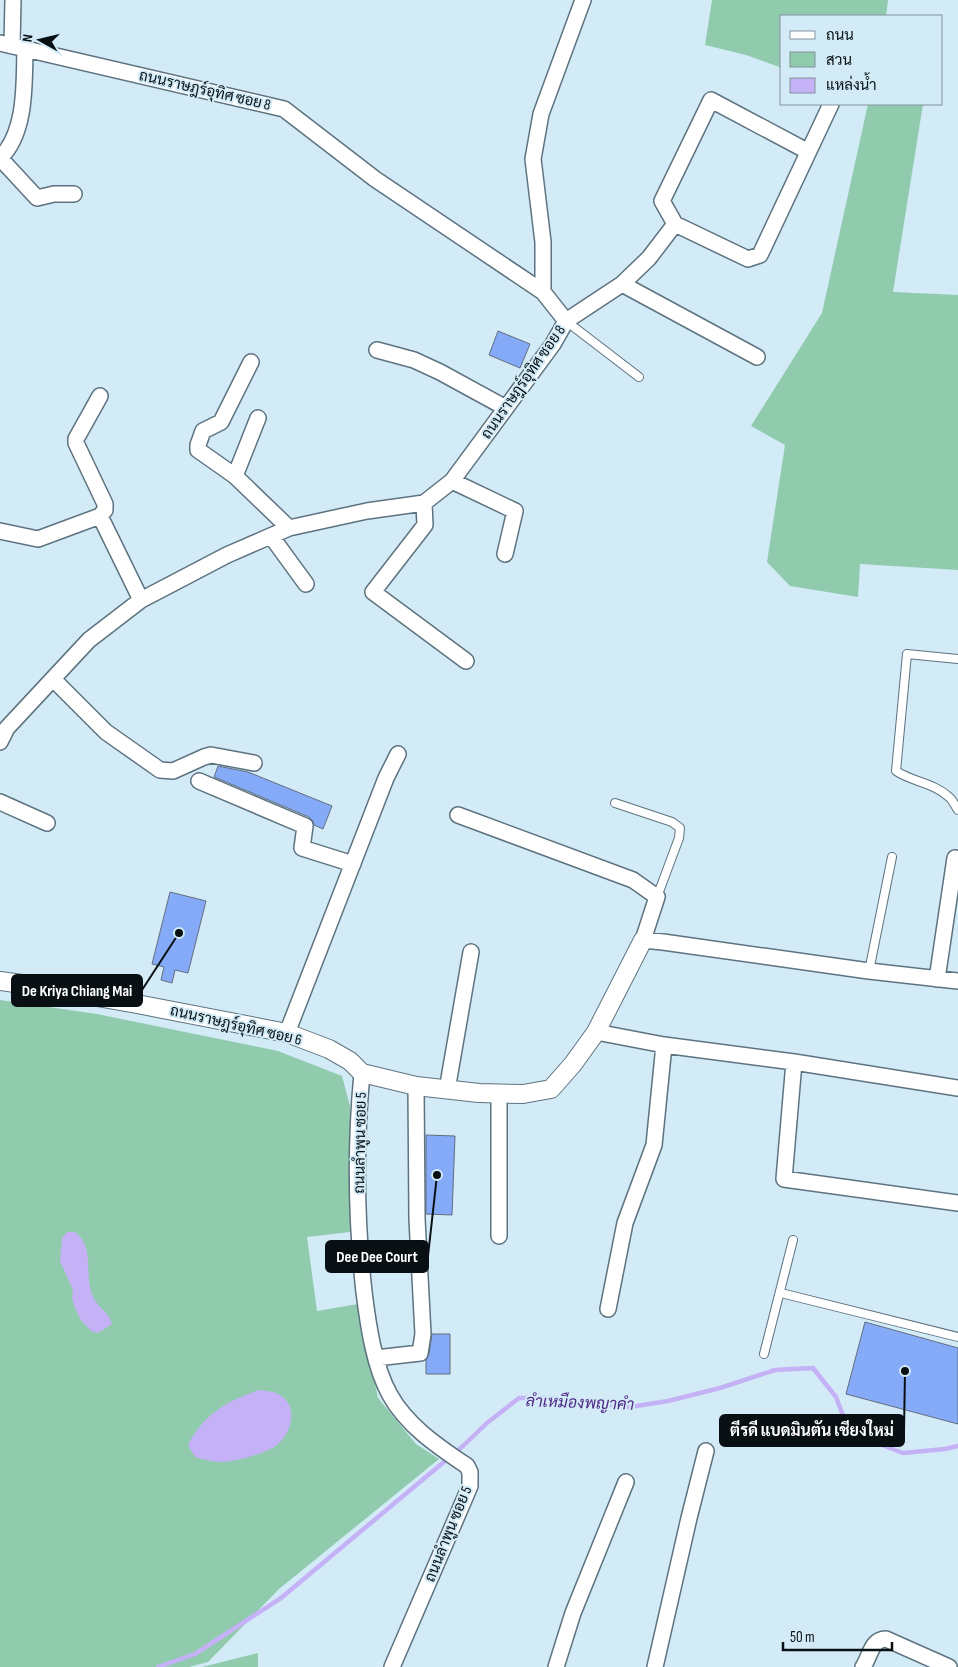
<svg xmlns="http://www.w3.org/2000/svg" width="958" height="1667" viewBox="0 0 958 1667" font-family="'Sofia Sans Condensed',Sarabun,sans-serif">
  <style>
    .green { fill: #90cbad }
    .water { fill: #c5b1f5 }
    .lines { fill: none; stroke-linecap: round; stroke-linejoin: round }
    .stream { stroke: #c5b1f5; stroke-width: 4.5 }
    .building { fill: #85abf8; stroke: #636d7f }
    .service-casing { stroke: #5d737f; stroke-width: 10 }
    .minor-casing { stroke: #5d737f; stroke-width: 18 }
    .tertiary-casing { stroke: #5d737f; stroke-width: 20 }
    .service { stroke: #fff; stroke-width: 8 }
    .minor { stroke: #fff; stroke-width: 15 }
    .tertiary { stroke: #fff; stroke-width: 18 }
    .labels { text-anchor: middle; stroke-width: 4; stroke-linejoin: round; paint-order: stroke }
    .street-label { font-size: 15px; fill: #081014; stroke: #d2ebf7 }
    .water-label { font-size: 16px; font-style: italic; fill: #4e2787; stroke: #d2ebf7 }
    .leader { fill: none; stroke: #081014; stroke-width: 2 }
    .callout-dot { fill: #081014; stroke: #d2ebf7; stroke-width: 2 }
    .callout { fill: #081014; stroke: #081014; stroke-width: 2 }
    .callout-label { font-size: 16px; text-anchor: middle; font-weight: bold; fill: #fff }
  </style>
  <rect width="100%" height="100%" fill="#d2ebf7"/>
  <path class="green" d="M 712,0 L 888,0 L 886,16 L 782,16 L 782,68 L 746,55 L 705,45 Z
    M 868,104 L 923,104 L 893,292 L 958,295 L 958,570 L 860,564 L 858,597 L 790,586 L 767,562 L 785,445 L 751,426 L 822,313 Z
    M 0,1000 L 97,1014 L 278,1051 L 342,1076 L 350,1106 L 350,1232 L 307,1237 L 317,1311 L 358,1304 L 378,1398 L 416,1444 L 439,1459 L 279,1589 L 208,1662 L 189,1667 L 0,1667 Z
    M 258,1653 L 258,1667 L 202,1667 Z"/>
  <path class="water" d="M 67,1232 L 75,1232 C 94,1246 85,1271 91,1291 C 96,1309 108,1309 112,1324 L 98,1333 L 91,1331 L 80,1319 L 74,1305 L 72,1297 L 73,1290 L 60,1261 L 62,1238 Z
    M 259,1390 C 267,1391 277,1391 284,1398 C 298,1410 290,1435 277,1445 C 268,1453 233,1462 222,1462 C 213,1462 203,1459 195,1457 L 188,1445 C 204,1414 227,1401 259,1390 Z"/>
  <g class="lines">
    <path class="stream" d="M 158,1667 L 195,1654 L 281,1598 L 463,1446 L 487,1423 L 519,1398 L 551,1398 L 630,1407 L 668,1401 L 720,1388 L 775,1370 L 813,1368 L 836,1397 L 844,1418 L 861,1437 L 903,1453 L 945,1449 L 958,1446"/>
  </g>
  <path class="building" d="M 498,331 L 530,344 L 520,368 L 489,355 Z
    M 218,766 L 248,772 L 332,806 L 323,829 L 314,825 L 313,821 L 309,817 L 214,777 Z
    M 170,892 L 206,901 L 188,973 L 175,970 L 172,983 L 161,980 L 164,967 L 152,964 Z
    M 426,1135 L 455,1136 L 452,1215 L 426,1214 Z
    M 865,1322 L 958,1348 L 958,1424 L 846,1394 Z
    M 432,1334 L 450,1334 L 450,1374 L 426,1374 L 426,1360 L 429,1354 Z"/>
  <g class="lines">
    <defs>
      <path id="service" d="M 566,321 L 639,377
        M 958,659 L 907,654 L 896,771 C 913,782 934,783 949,797 C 953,800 955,806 958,810
        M 615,803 L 672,822 L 680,828 L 679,838 L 657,897
        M 869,971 L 892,857
        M 781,1293 L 958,1337
        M 764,1354 L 793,1240"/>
      <path id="minor" d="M 0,43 L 284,109 L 375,179 L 543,292 L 566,321
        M 12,46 L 13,0
        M 807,151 L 711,100 L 662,201 L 675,224 L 748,259 L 760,255 L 831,104
        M 0,158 C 27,132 24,82 25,48
        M 0,158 L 37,198 L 54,194 L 74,194
        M 622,284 L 757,357
        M 543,292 L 543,242 L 533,159 L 541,114 L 583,0
        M 377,350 L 414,360 L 440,372 L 506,408
        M 251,362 L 221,422 L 203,431 L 198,445 L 198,450 L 235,476 L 289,528
        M 100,396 L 76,439 L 76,443 L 105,504 L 105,510 L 100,516
        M 235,476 L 258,418
        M 452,481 L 515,511 L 505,554
        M 424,503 L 425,525 L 373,592 L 466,661
        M 0,531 L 38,539 L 100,516 L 141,600
        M 271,536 L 306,584
        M 53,679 L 106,732 L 160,770 L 173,771 L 204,757 L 211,755 L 254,763
        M 0,742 L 7,728 L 89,640 L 141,600 L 227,555 L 289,528 L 367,511 L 424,503 L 452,481 L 553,344 L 566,321 L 622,284 L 649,258 L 675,224
        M 199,781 L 305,826 L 302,848 L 353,864
        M 0,802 L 47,823
        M 458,815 L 633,880 L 657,897 L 643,940 L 663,942 L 869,971 L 958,981
        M 937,979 L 955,858 L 958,859
        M 596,1032 L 664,1045 L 794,1062 L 958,1088
        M 287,1033 L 386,778 L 398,754
        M 794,1062 L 784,1179 L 958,1203
        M 362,1073 C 355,1147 356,1219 364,1292 C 368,1324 374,1367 390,1395 C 407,1426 439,1447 467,1466 L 470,1472 L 470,1486 L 392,1667
        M 447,1090 L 471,952
        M 499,1236 L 499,1094
        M 608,1309 L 625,1223 L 654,1145 L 664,1045
        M 376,1358 L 420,1353 L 423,1334 L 417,1219 L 416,1086
        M 556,1667 L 573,1613 L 626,1482
        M 655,1667 L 689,1518 L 706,1451
        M 863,1667 C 870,1657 871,1639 886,1639 L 949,1667"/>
      <path id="tertiary" d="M 0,981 L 29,985 L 137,1004 L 287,1033 L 329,1049 L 350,1061 L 362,1073 L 416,1086 L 479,1093 L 523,1094 L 551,1089 L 573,1064 L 596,1032 L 643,940"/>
    </defs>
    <use href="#service" class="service-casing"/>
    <use href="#minor" class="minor-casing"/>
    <use href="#tertiary" class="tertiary-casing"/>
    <use href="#service" class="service"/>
    <use href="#minor" class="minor"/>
    <use href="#tertiary" class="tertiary"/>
  </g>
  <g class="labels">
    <g class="street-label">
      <text transform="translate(205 90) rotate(13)" y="5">ถนนราษฎร์อุทิศ ซอย 8</text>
      <text transform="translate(523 382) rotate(-55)" y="5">ถนนราษฎร์อุทิศ ซอย 8</text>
      <text transform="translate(236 1025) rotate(13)" y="5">ถนนราษฎร์อุทิศ ซอย 6</text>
      <text transform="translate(360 1143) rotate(-89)" y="5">ถนนลำพูน ซอย 5</text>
      <text transform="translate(448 1534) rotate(-68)" y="5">ถนนลำพูน ซอย 5</text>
    </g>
    <g class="water-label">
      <text transform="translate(580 1402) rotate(2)" y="6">ลำเหมืองพญาคำ</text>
    </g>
  </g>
  <path class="leader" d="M179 933L142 990M437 1175L428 1256M905 1371L904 1431"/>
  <g class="callout-dot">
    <circle cx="179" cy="933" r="5"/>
    <circle cx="437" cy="1175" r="5"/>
    <circle cx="905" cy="1371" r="5"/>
  </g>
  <g class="callout">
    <rect x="12" y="975" width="130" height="31" rx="5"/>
    <rect x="326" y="1241" width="102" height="31" rx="5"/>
    <rect x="720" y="1415" width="184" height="31" rx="5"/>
  </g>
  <g class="callout-label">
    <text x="77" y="996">De Kriya Chiang Mai</text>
    <text x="377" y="1262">Dee Dee Court</text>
    <text x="812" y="1436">ตีรดี แบดมินตัน เชียงใหม่</text>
  </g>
  <rect x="780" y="15" width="162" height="90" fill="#d2ebf7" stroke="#81939c"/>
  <rect x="790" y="31" width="25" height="8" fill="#ffffff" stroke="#81939c"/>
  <text x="826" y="40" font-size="15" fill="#081014">ถนน</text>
  <rect x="790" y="52" width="25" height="15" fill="#90cbad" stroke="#81939c"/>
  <text x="826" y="65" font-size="15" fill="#081014">สวน</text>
  <rect x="790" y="78" width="25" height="15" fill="#c5b1f5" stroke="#81939c"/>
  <text x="826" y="90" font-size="15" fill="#081014">แหล่งน้ำ</text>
  <g transform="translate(40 40) rotate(278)" stroke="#d2ebf7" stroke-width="4" paint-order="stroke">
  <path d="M0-4L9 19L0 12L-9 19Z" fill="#081014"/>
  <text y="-8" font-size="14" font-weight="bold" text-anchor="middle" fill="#081014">N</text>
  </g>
  <path d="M783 1642v8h109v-8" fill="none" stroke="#081014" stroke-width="2.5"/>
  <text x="790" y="1642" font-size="15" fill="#081014" stroke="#d2ebf7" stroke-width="4" paint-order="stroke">50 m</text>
</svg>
